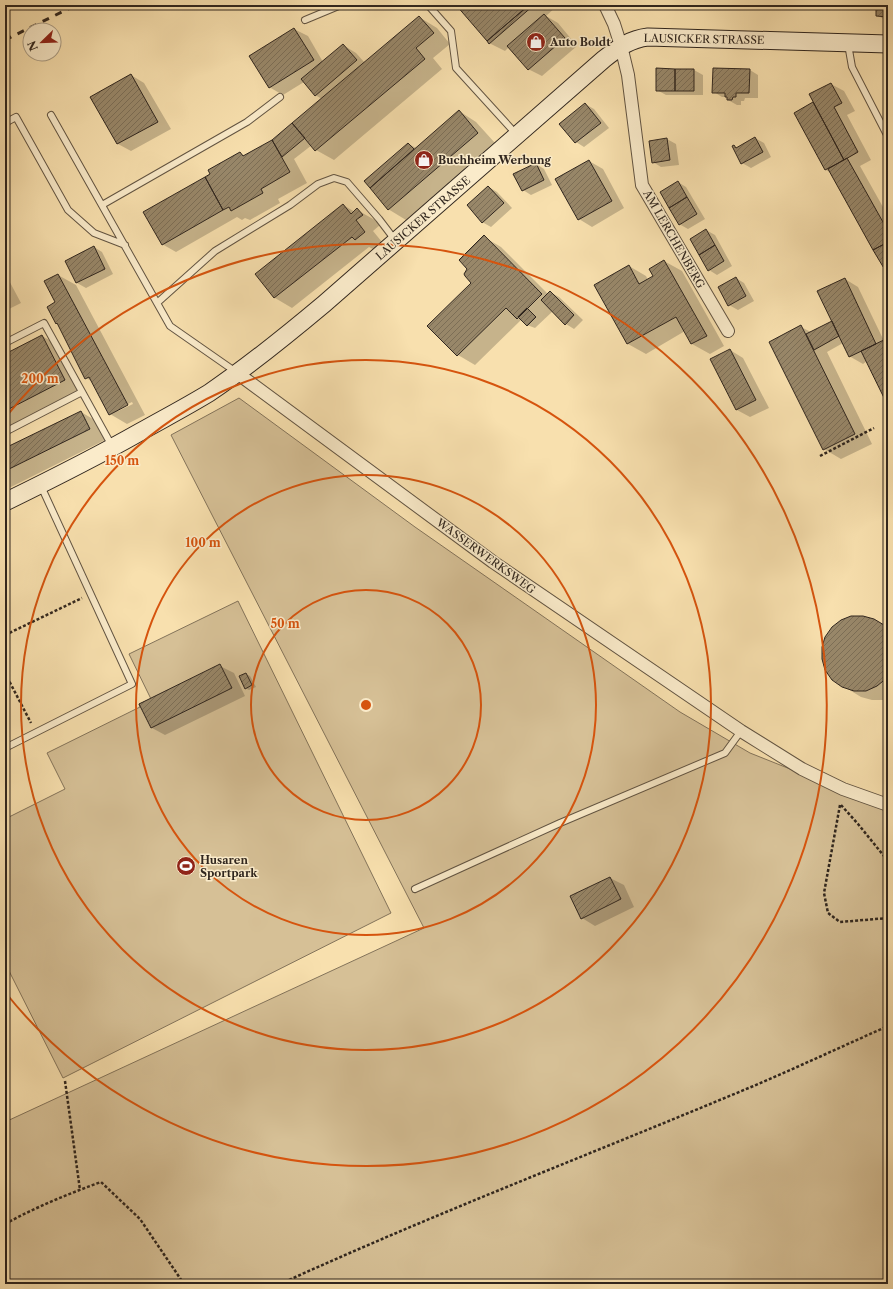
<svg xmlns="http://www.w3.org/2000/svg" width="893" height="1289" viewBox="0 0 893 1289" font-family="'Libre Caslon Text',serif">
  <style>
    .green { fill: #d6c096; stroke: #83735a }
    .shadow { fill: #0003; fill-rule: evenodd }
    .building { fill: url(#building-hatch); stroke: #30261e }
    .lines { fill: none; stroke-linecap: round; stroke-linejoin: round }
    .service-casing { stroke: #625442; stroke-width: 8 }
    .minor-casing { stroke: #625442; stroke-width: 14 }
    .secondary-casing { stroke: #30261e; stroke-width: 19 }
    .path { stroke: #30261e; stroke-width: 2.5; stroke-dasharray: 3 2; stroke-linecap: butt }
    .service { stroke: #faebca; stroke-width: 6 }
    .minor { stroke: #faebca; stroke-width: 12 }
    .secondary { stroke: #faebca; stroke-width: 17 }
    .rail { stroke: #30261e; stroke-width: 3; stroke-dasharray: 7 7; stroke-linecap: butt }
    .ring { fill: none; stroke: #d6540e; stroke-width: 2 }
    .labels { text-anchor: middle; stroke-width: 3; stroke-linejoin: round; paint-order: stroke }
    .street-label { font-size: 11px; fill: #30261e; stroke: #faebca }
    .poi-label { font-size: 11px; font-weight: bold; fill: #30261e; stroke: #faebca; text-anchor: start }
    .centre { fill: #d6540e; stroke: #faebca; stroke-width: 2 }
    .ring-label { font-size: 12px; text-anchor: middle; font-weight: bold; fill: #d6540e; stroke: #faebca; stroke-width: 3; stroke-linejoin: round; paint-order: stroke }
  </style>
  <defs>
    <pattern id="building-hatch" width="6" height="6" patternUnits="userSpaceOnUse"><rect width="6" height="6" fill="#988769"/><path d="M-1 1l2-2M0 6l6-6M5 7l2-2" fill="none" stroke="#7c6e56"/></pattern>
  </defs>
  <rect width="100%" height="100%" fill="#f8e0ae"/>
  <filter id="stains"><feTurbulence type="fractalNoise" baseFrequency=".005" numOctaves="4"/><feColorMatrix values="0 0 0 0 .2 0 0 0 0 .09 0 0 0 0 .02 0 0 0 .5 -.17"/></filter>
  <radialGradient id="worn" r=".72"><stop offset=".6" stop-color="#630" stop-opacity="0"/><stop offset="1" stop-color="#630" stop-opacity=".3"/></radialGradient>
  <path class="green" d="M 239,398 L 415,527 L 680,712 L 750,753 L 888,808 L 888,1284 L 5,1284 L 5,1122 L 424,928 L 171,435 Z
    M 238,601 L 391,913 L 63,1078 L 5,963 L 5,819 L 65,789 L 47,753 L 140,707 L 139,704 L 151,699 L 129,654 Z"/>
  <path class="shadow" d="M 296,5 L 314,5 L 304,10 Z
    M 457,5 L 558,5 L 546,16 L 558,23 L 577,46 L 542,76 L 528,69 L 509,47 L 505,51 L 489,43 Z
    M 877,5 L 888,5 L 888,21 L 885,20 L 877,15 Z
    M 419,17 L 437,28 L 450,44 L 433,58 L 442,69 L 334,160 L 316,150 L 312,145 L 294,159 L 307,183 L 278,199 L 280,203 L 250,220 L 245,218 L 242,220 L 237,217 L 176,252 L 162,244 L 240,153 L 245,156 L 272,140 L 322,99 L 315,95 L 304,82 L 283,95 L 269,87 L 250,56 L 294,29 L 308,36 L 323,62 L 343,45 L 356,53 L 365,63 Z
    M 657,70 L 694,70 L 703,75 L 703,95 L 666,95 L 657,90 Z
    M 750,70 L 758,75 L 758,98 L 745,98 L 744,101 L 741,101 L 741,105 L 737,105 L 728,100 L 728,97 L 722,97 L 714,92 Z
    M 131,75 L 144,83 L 171,129 L 131,151 L 118,144 L 92,97 Z
    M 831,84 L 844,91 L 855,111 L 847,115 L 871,160 L 860,166 L 888,216 L 888,273 L 831,173 L 826,170 L 795,113 L 814,103 Z
    M 585,104 L 594,109 L 609,128 L 584,147 L 576,142 L 561,124 Z
    M 459,111 L 476,122 L 495,143 L 406,220 L 388,209 L 370,187 L 409,144 L 416,148 Z
    M 755,138 L 764,143 L 771,157 L 751,168 L 742,163 L 733,146 L 734,146 L 737,148 Z
    M 667,139 L 676,144 L 679,165 L 661,167 L 653,162 Z
    M 589,161 L 603,169 L 624,208 L 592,227 L 579,219 Z
    M 536,164 L 544,169 L 552,185 L 531,195 L 523,190 Z
    M 678,182 L 686,187 L 705,219 L 688,229 L 679,224 Z
    M 489,187 L 497,192 L 512,208 L 491,227 L 482,222 Z
    M 343,205 L 355,212 L 357,210 L 375,220 L 380,225 L 373,231 L 382,242 L 373,249 L 369,247 L 292,308 L 275,298 L 256,274 Z
    M 706,230 L 715,235 L 732,266 L 717,275 L 709,270 Z
    M 484,237 L 501,247 L 548,294 L 550,292 L 559,297 L 583,320 L 574,329 L 566,324 L 553,311 L 535,328 L 527,325 L 521,320 L 475,365 L 458,355 L 472,283 Z
    M 94,247 L 102,252 L 113,274 L 86,288 L 77,283 L 66,261 Z
    M 664,261 L 682,271 L 724,346 L 710,354 L 692,344 L 685,331 L 646,354 L 628,344 L 595,285 L 629,266 L 646,276 L 648,280 L 654,276 Z
    M 5,273 L 21,303 L 5,311 Z
    M 58,275 L 76,285 L 145,415 L 127,424 L 110,414 L 93,382 L 86,378 L 58,324 L 57,323 ZM 132,402 L 133,404 L 118,411 L 118,409 Z
    M 736,278 L 744,283 L 754,301 L 738,310 L 729,305 Z
    M 845,279 L 858,287 L 884,341 L 888,339 L 888,403 L 867,361 L 863,364 L 849,356 L 843,343 L 827,352 L 872,444 L 841,459 L 824,449 L 801,327 L 811,332 L 833,322 Z
    M 42,336 L 60,346 L 82,390 L 5,430 L 5,355 Z
    M 730,350 L 743,358 L 769,408 L 750,417 L 737,410 L 711,359 Z
    M 81,412 L 98,422 L 107,439 L 5,490 L 5,449 Z
    M 874,619 L 888,628 L 888,699 L 884,700 L 872,700 L 861,697 L 843,686 Z
    M 220,666 L 234,673 L 245,696 L 165,735 L 152,728 Z
    M 246,674 L 250,676 L 256,687 L 249,690 L 245,688 Z
    M 610,878 L 624,885 L 634,907 L 595,926 L 582,918 Z"/>
  <path class="building" d="M 456,5 L 529,5 L 487,41 Z
    M 529,5 L 534,5 L 489,44 L 487,41 Z
    M 876,5 L 888,5 L 888,17 L 876,16 Z
    M 544,14 L 565,38 L 528,70 L 507,46 Z
    M 419,16 L 434,33 L 416,48 L 425,59 L 315,151 L 292,123 Z
    M 294,28 L 314,60 L 269,88 L 249,56 Z
    M 343,44 L 357,60 L 315,96 L 301,79 Z
    M 656,68 L 675,69 L 675,91 L 656,91 Z
    M 713,68 L 750,69 L 749,93 L 736,93 L 736,97 L 733,97 L 732,100 L 727,100 L 727,97 L 725,97 L 725,93 L 712,93 Z
    M 675,69 L 694,69 L 694,91 L 675,91 Z
    M 131,74 L 158,122 L 117,144 L 90,97 Z
    M 831,83 L 842,103 L 834,107 L 858,152 L 844,160 L 809,94 Z
    M 813,102 L 844,160 L 825,170 L 794,113 Z
    M 585,103 L 601,123 L 575,143 L 559,124 Z
    M 459,110 L 478,133 L 388,210 L 370,188 Z
    M 292,123 L 305,138 L 282,157 L 272,140 Z
    M 755,137 L 763,152 L 741,164 L 732,146 L 734,145 L 736,148 Z
    M 667,138 L 670,160 L 652,163 L 649,141 Z
    M 272,140 L 290,172 L 261,189 L 263,193 L 231,211 L 229,207 L 223,210 L 205,177 L 210,174 L 208,170 L 240,152 L 243,156 Z
    M 408,143 L 414,149 L 370,188 L 364,181 Z
    M 847,158 L 888,231 L 888,242 L 873,250 L 828,169 Z
    M 589,160 L 612,201 L 578,220 L 555,179 Z
    M 536,163 L 544,180 L 522,191 L 513,174 Z
    M 205,177 L 223,210 L 162,245 L 143,212 Z
    M 678,181 L 687,197 L 669,208 L 660,192 Z
    M 488,186 L 504,203 L 482,223 L 467,205 Z
    M 687,197 L 697,214 L 679,225 L 669,208 Z
    M 343,204 L 351,214 L 357,208 L 363,215 L 356,220 L 365,232 L 355,240 L 352,237 L 274,298 L 255,274 Z
    M 706,229 L 715,245 L 699,255 L 690,239 Z
    M 484,235 L 542,294 L 517,319 L 506,308 L 457,356 L 427,326 L 471,283 L 465,276 L 464,274 L 467,269 L 459,260 Z
    M 888,242 L 888,275 L 873,250 Z
    M 715,245 L 724,261 L 708,271 L 699,255 Z
    M 94,246 L 105,269 L 76,283 L 65,261 Z
    M 664,260 L 707,336 L 691,344 L 676,317 L 627,344 L 594,285 L 629,265 L 639,284 L 653,276 L 649,269 Z
    M 58,274 L 128,405 L 109,415 L 89,377 L 85,379 L 57,323 L 56,324 L 47,307 L 55,302 L 44,281 Z
    M 736,277 L 746,296 L 728,306 L 718,287 Z
    M 845,278 L 876,344 L 849,357 L 817,291 Z
    M 550,291 L 574,315 L 565,325 L 541,300 Z
    M 527,308 L 536,317 L 527,326 L 518,317 Z
    M 832,321 L 839,336 L 814,350 L 806,334 Z
    M 801,325 L 855,434 L 823,450 L 769,342 Z
    M 42,335 L 65,380 L 5,411 L 5,354 Z
    M 888,338 L 888,406 L 861,351 Z
    M 730,349 L 756,400 L 736,410 L 710,359 Z
    M 81,411 L 90,429 L 5,471 L 5,448 Z
    M 851,616 L 863,616 L 874,619 L 884,625 L 888,630 L 888,677 L 877,686 L 866,691 L 854,691 L 842,687 L 832,680 L 825,670 L 822,659 L 822,647 L 825,637 L 832,627 L 841,620 Z
    M 220,664 L 232,688 L 151,728 L 139,704 Z
    M 246,673 L 252,685 L 245,689 L 239,676 Z
    M 610,877 L 621,899 L 581,919 L 570,896 Z"/>
  <g class="lines">
    <defs>
      <path id="service" d="M 428,5 L 451,31 L 456,68 L 517,135
        M 305,20 L 341,5
        M 848,44 L 852,67 L 888,137
        M 51,115 L 170,326 L 236,372
        M 5,123 L 16,117 L 68,210 L 94,233 L 125,245
        M 102,205 L 247,122 L 280,97
        M 157,303 L 215,251 L 290,205 L 318,184 L 334,178 L 347,182 L 379,219 L 395,240
        M 5,343 L 44,323 L 112,446
        M 5,432 L 82,392
        M 5,748 L 132,684 L 41,486
        M 415,889 L 560,823 L 725,753 L 741,731"/>
      <path id="minor" d="M 605,5 L 614,24 L 621,46 L 628,75 L 642,185 L 728,331
        M 237,373 L 493,562 L 741,731 L 802,769 L 843,789 L 888,805"/>
      <path id="secondary" d="M 5,502 C 50,480 96,457 140,432 C 163,419 186,407 209,393 C 249,366 287,335 324,304 L 604,59 C 618,48 630,39 648,37 L 888,44"/>
    </defs>
    <use href="#service" class="service-casing"/>
    <use href="#minor" class="minor-casing"/>
    <use href="#secondary" class="secondary-casing"/>
    <path class="path" d="M 820,456 L 874,428
      M 5,635 L 82,598
      M 5,673 L 31,723
      M 840,805 L 824,893 L 828,913 L 840,922 L 888,918
      M 841,805 L 858,824 L 888,861
      M 65,1081 L 80,1190
      M 5,1224 C 36,1207 68,1194 101,1182 L 140,1219 L 184,1284
      M 280,1284 C 427,1217 578,1159 727,1097 C 781,1075 834,1050 888,1026"/>
    <use href="#service" class="service"/>
    <use href="#minor" class="minor"/>
    <use href="#secondary" class="secondary"/>
    <path class="rail" d="M 5,40 L 76,5"/>
  </g>
  <g class="ring">
    <circle cx="366" cy="705" r="115"/>
    <circle cx="366" cy="705" r="230"/>
    <circle cx="366" cy="705" r="345"/>
    <path d="M5 418A461 461 0 1 1 5 992"/>
  </g>
  <defs>
    <symbol id="shop-disc" viewBox="-11 -11 22 22"><circle r="9.5" fill="#8f2418" stroke="#faebca"/><path d="M-5-2.5h2.3a2.7 3.5 0 0 1 5.4 0H5L5.5 6h-11ZM-1.5-2.5h3a1.5 2.3 0 0 0-3 0Z" fill="#fff"/></symbol>
    <symbol id="stadium-disc" viewBox="-11 -11 22 22"><circle r="9.5" fill="#8f2418" stroke="#faebca"/><path d="M0-5a6.5 5 0 1 0 0 10a6.5 5 0 1 0 0-10ZM-3.5-1.8h7v3.6h-7Z" fill="#fff"/></symbol>
  </defs>
  <g fill-rule="evenodd">
    <use href="#shop-disc" x="525" y="31" width="22" height="22"/>
    <use href="#shop-disc" x="413" y="149" width="22" height="22"/>
    <use href="#stadium-disc" x="175" y="855" width="22" height="22"/>
  </g>
  <g class="labels">
    <g class="street-label">
      <text transform="translate(704 39) rotate(1)" y="4">LAUSICKER STRASSE</text>
      <text transform="translate(423 218) rotate(-41)" y="4">LAUSICKER STRASSE</text>
      <text transform="translate(674 239) rotate(60)" y="4">AM LERCHENBERG</text>
      <text transform="translate(486 556) rotate(36)" y="4">WASSERWERKSWEG</text>
    </g>
    <g class="poi-label">
      <text x="550" y="46">Auto Boldt</text>
      <text x="438" y="164">Buchheim Werbung</text>
      <text x="200" y="864">Husaren<tspan x="200" dy="13">Sportpark</tspan></text>
    </g>
  </g>
  <circle cx="366" cy="705" r="6" class="centre"/>
  <g class="ring-label">
    <text x="40" y="383">200 m</text>
    <text x="122" y="465">150 m</text>
    <text x="203" y="547">100 m</text>
    <text x="285" y="628">50 m</text>
  </g>
  <rect width="893" height="1289" fill="none" stroke="#f8e0ae" stroke-width="20"/>
  <rect x="6" y="6" width="881" height="1277" fill="none" stroke="#30261e" stroke-width="2"/>
  <rect x="10" y="10" width="873" height="1269" fill="none" stroke="#30261e"/>
  <g transform="translate(42 42) rotate(247)"><circle r="19" fill="#faebca" stroke="#a99c85"/>
  <path d="M0-3L7 15L0 10L-7 15Z" fill="#8f2418"/>
  <text y="-6" font-size="11" font-weight="bold" text-anchor="middle" fill="#30261e">N</text>
  </g>
  <rect width="100%" height="100%" filter="url(#stains)"/>
  <rect width="100%" height="100%" fill="url(#worn)"/>
</svg>
